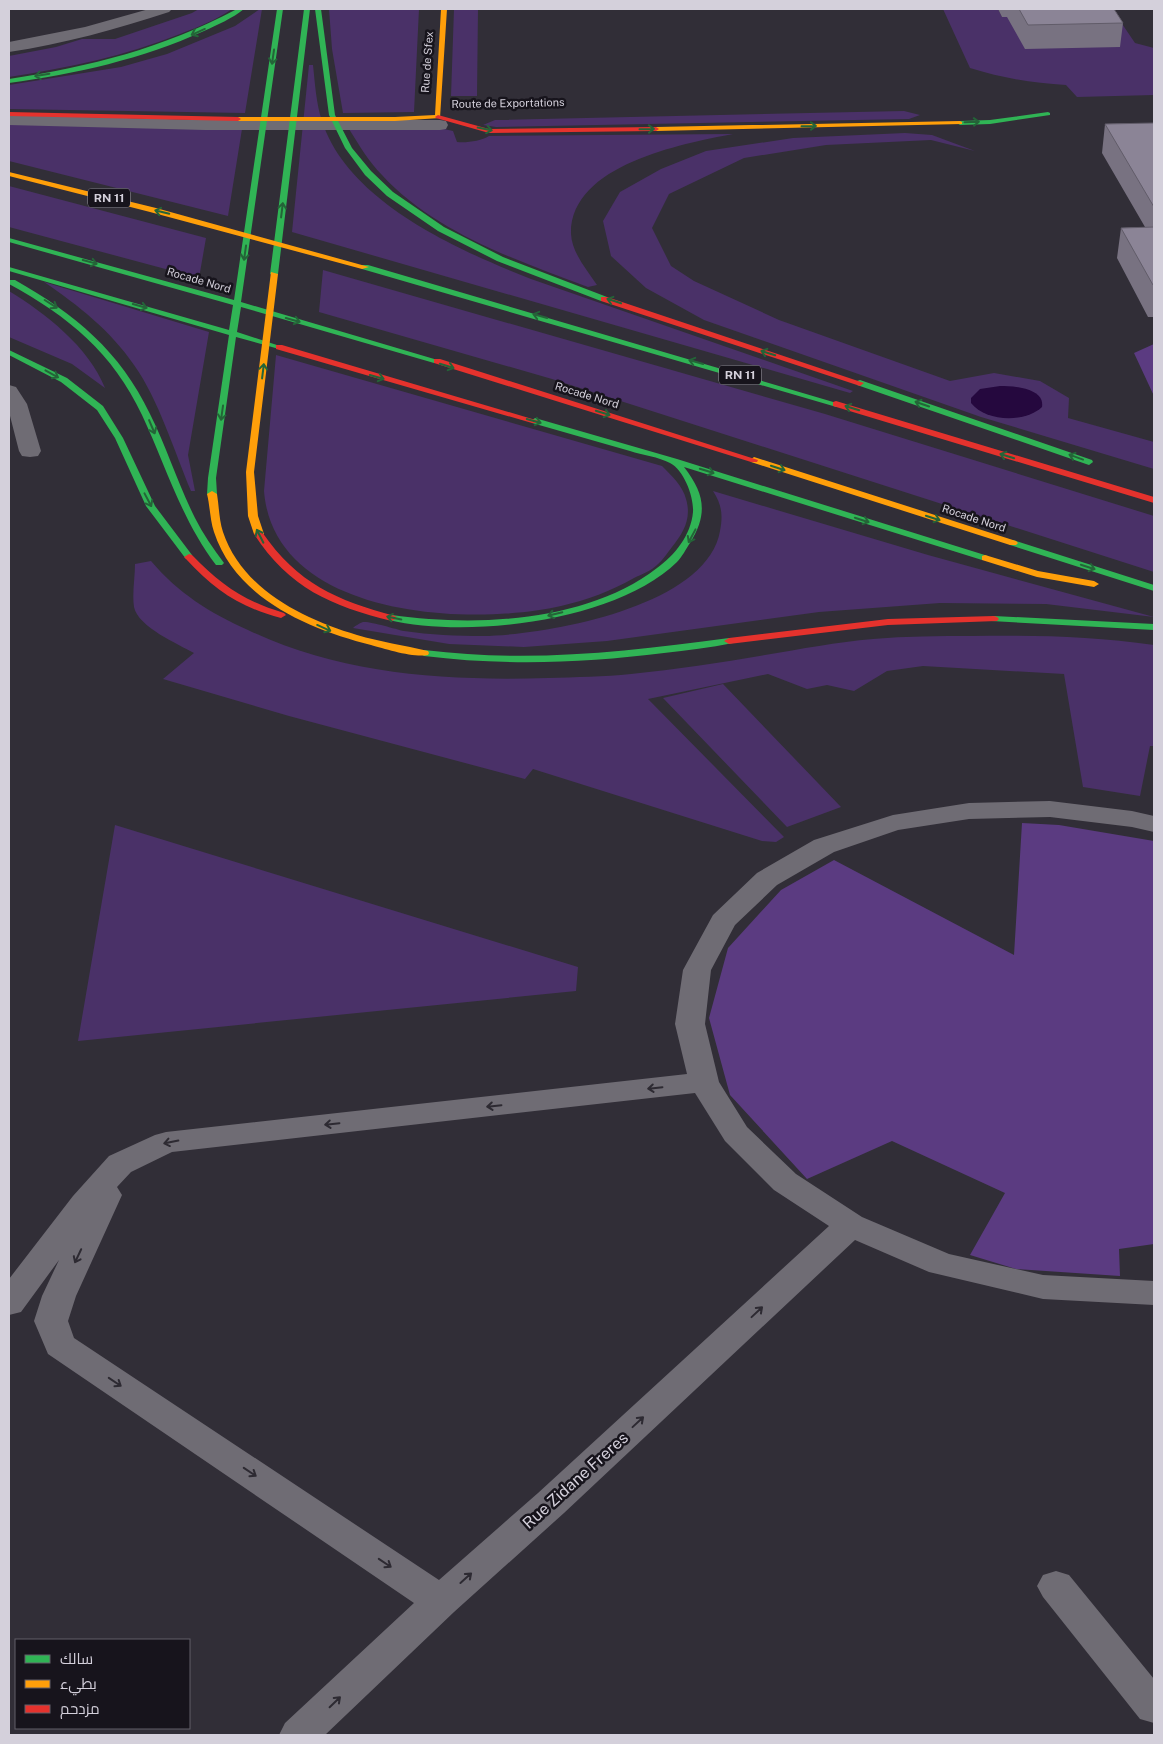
<svg xmlns="http://www.w3.org/2000/svg" width="1163" height="1744" viewBox="0 0 1163 1744" font-family="'Public Sans',Cairo,sans-serif">
  <style>
    .green { fill: #4a3168 }
    .forest { fill: #5b3b81 }
    .water { fill: #25083e }
    .lines { fill: none; stroke-linecap: round; stroke-linejoin: round }
    .street { fill: #6f6c74; fill-rule: evenodd }
    .fast { fill: #30b455; fill-rule: evenodd }
    .slow { fill: #ff9f0a; fill-rule: evenodd }
    .jam { fill: #e5322d; fill-rule: evenodd }
    .wall { fill: #787281 }
    .building { fill: #8b8496; stroke: #615c69 }
    .oneway { stroke: #246438 }
    .oneway2 { stroke: #2d2a32 }
    .labels { text-anchor: middle; stroke-width: 5; stroke-linejoin: round; paint-order: stroke }
    .far-street-label { font-size: 11px; fill: #d4d0db; stroke: #17141c }
    .shield { fill: #17141c; stroke: #9b98a2; stroke-width: 1 }
    .shield-label { font-size: 12px; font-weight: bold; fill: #d4d0db }
    .near-street-label { font-size: 16px; fill: #d4d0db; stroke: #17141c }
  </style>
  <rect width="100%" height="100%" fill="#312e37"/>
  <path class="green" d="M 199,9 L 232,9 C 216,20 198,27 180,34 C 125,56 67,68 9,77 L 9,56 L 56,47 L 82,39 L 115,39 L 192,13 Z
    M 260,9 L 262,9 L 245,113 L 9,109 L 9,85 L 121,67 L 167,54 L 235,26 Z
    M 329,9 L 419,9 L 414,112 L 343,113 L 332,49 Z
    M 454,9 L 478,9 L 477,96 L 451,96 Z
    M 943,9 L 998,9 L 1002,17 L 1081,15 L 1112,9 L 1135,43 L 1154,48 L 1154,95 L 1077,97 L 1066,85 C 1032,83 1002,78 970,68 Z
    M 309,65 L 313,65 C 315,83 316,103 322,121 C 348,202 458,250 531,279 L 853,391 L 850,393 L 292,232 Z
    M 904,111 L 920,115 L 909,119 L 496,127 L 483,125 L 495,120 Z
    M 9,124 L 242,129 L 228,216 L 9,161 Z
    M 349,129 L 444,129 L 453,131 L 457,142 C 467,143 481,141 489,136 L 733,134 C 681,144 570,165 571,234 C 572,253 587,270 597,285 L 588,287 C 518,261 434,232 382,175 C 369,162 359,145 349,129 Z
    M 905,133 L 932,135 L 975,151 L 931,140 L 826,145 L 744,158 L 669,194 L 652,228 L 671,266 L 694,281 L 779,320 L 950,381 L 994,373 L 1040,381 L 1069,398 L 1068,418 L 1154,442 L 1154,469 L 981,417 L 704,320 L 646,288 L 611,256 L 603,221 L 620,192 L 661,169 L 706,151 L 793,138 Z
    M 9,186 L 206,238 L 199,278 L 9,227 Z
    M 323,270 L 825,414 L 1154,516 L 1154,572 L 552,379 L 319,312 Z
    M 44,282 L 209,332 L 188,455 L 195,491 L 191,491 C 175,453 158,398 134,365 C 111,331 78,305 44,282 Z
    M 9,291 C 45,313 89,347 105,388 L 72,364 L 9,337 Z
    M 276,355 L 662,466 C 671,475 683,486 686,499 C 692,519 683,533 672,547 C 667,553 663,560 657,565 C 651,571 642,574 634,578 C 611,591 587,600 561,606 C 467,627 274,617 264,491 Z
    M 713,491 L 928,555 L 1154,617 L 1046,604 L 940,603 L 819,612 L 607,641 L 524,647 L 449,644 L 353,628 C 355,626 360,623 363,622 C 370,621 395,629 404,631 C 430,635 457,636 483,636 C 546,635 707,607 720,531 C 723,515 722,505 713,491 Z
    M 151,561 C 178,593 210,613 248,630 C 342,675 445,681 548,678 C 576,677 604,677 631,674 C 676,669 721,663 765,655 C 801,649 837,642 873,639 C 906,636 939,636 972,636 C 1034,635 1093,636 1154,645 L 1154,746 L 1150,746 L 1140,796 L 1083,787 L 1064,674 L 923,666 L 887,671 L 854,691 L 827,685 L 807,689 L 768,674 L 648,699 L 784,837 L 776,842 L 762,841 L 533,769 L 525,779 L 289,716 L 163,679 L 194,653 C 178,644 138,627 134,607 C 132,594 135,577 135,564 Z
    M 723,684 L 841,807 L 787,827 L 663,698 Z
    M 115,825 L 578,967 L 576,991 L 78,1041 Z"/>
  <path class="forest" d="M 1154,344 L 1154,396 L 1134,353 Z
    M 1022,823 L 1059,825 L 1154,841 L 1154,1244 L 1119,1249 L 1120,1276 L 1016,1269 L 970,1255 L 1005,1193 L 892,1141 L 807,1179 L 730,1095 L 709,1018 L 728,948 L 781,890 L 834,860 L 1014,955 Z"/>
  <path class="water" d="M 1000,386 C 1014,386 1045,388 1042,407 C 1025,423 986,422 971,403 L 971,398 L 980,389 Z"/>
  <g class="lines">
    <path class="street" d="M 149,9 L 172,9 L 169,12 C 117,29 63,44 9,52 L 9,42 L 85,27 Z
      M 9,115 L 205,120 L 440,120 L 446,121 L 448,125 L 446,129 L 440,130 L 205,130 L 9,125 Z
      M 9,385 L 16,387 L 27,404 L 41,451 L 38,456 L 30,457 L 22,456 L 19,451 L 9,412 Z
      M 1050,801 L 1132,811 L 1154,816 L 1154,832 L 1132,827 L 1050,817 L 969,819 L 898,830 L 834,852 L 777,885 L 735,925 L 711,970 L 705,1024 L 719,1082 L 747,1127 L 796,1174 L 862,1217 L 949,1254 L 1043,1275 L 1154,1281 L 1154,1305 L 1043,1299 L 929,1272 L 855,1240 L 564,1513 L 454,1612 L 325,1735 L 279,1735 L 285,1723 L 414,1603 L 48,1354 L 34,1321 L 42,1296 L 59,1260 L 21,1312 L 9,1315 L 9,1279 L 73,1196 L 109,1156 L 155,1135 L 166,1132 L 687,1074 L 675,1024 L 683,970 L 713,915 L 757,873 L 814,840 L 893,815 L 969,803 ZM 695,1093 L 725,1141 L 774,1190 L 829,1226 L 538,1493 L 439,1580 L 74,1338 L 68,1321 L 76,1296 L 122,1195 L 117,1187 L 131,1172 L 172,1152 Z
      M 1056,1571 L 1069,1575 L 1154,1679 L 1154,1723 L 1140,1719 L 1043,1597 L 1037,1586 L 1043,1575 Z"/>
    <path class="fast" d="M 237,9 L 244,9 C 233,18 217,25 204,31 C 142,59 76,74 9,83 L 9,79 C 92,66 161,49 237,9 Z
      M 277,9 L 283,9 L 241,302 L 441,361 L 437,363 L 434,363 L 241,307 L 237,332 L 283,347 L 279,349 L 236,337 L 216,478 L 217,494 L 212,497 L 207,494 L 208,478 L 229,335 L 9,271 L 9,267 L 229,330 L 233,305 L 9,242 L 9,238 L 234,300 Z
      M 304,9 L 310,9 L 278,274 L 274,276 L 270,274 Z
      M 315,9 L 321,9 L 335,115 L 352,148 L 371,171 L 393,192 L 444,227 L 503,257 L 607,297 L 607,301 L 601,301 L 497,261 L 438,231 L 387,196 L 365,175 L 345,148 L 329,115 Z
      M 1048,112 L 1050,113 L 1050,115 L 990,124 L 960,125 L 957,123 L 960,121 L 990,120 Z
      M 362,265 L 368,265 L 840,404 L 836,407 L 833,406 L 362,269 Z
      M 9,280 L 15,280 C 75,314 120,351 150,414 C 167,448 178,484 195,518 C 203,534 213,548 224,563 L 222,565 L 216,565 C 181,519 166,466 142,415 C 113,353 68,316 9,284 Z
      M 9,350 L 67,378 L 103,406 L 123,438 L 155,506 L 192,555 L 192,559 L 186,559 L 146,506 L 115,438 L 97,410 L 61,382 L 9,355 Z
      M 860,380 L 1092,460 L 1093,462 L 1089,465 L 1086,464 L 857,385 L 857,381 Z
      M 535,418 L 677,459 L 988,556 L 990,558 L 988,560 L 982,560 L 684,467 C 705,494 708,514 690,543 C 686,549 682,557 677,562 C 617,621 469,639 389,620 L 387,618 L 392,615 C 477,627 587,622 657,568 C 675,555 691,535 693,512 C 694,497 684,470 670,463 C 659,457 642,455 630,451 C 597,442 565,432 532,423 L 531,421 Z
      M 1013,540 L 1154,585 L 1154,591 L 1010,545 L 1008,543 Z
      M 994,616 L 1154,624 L 1154,630 L 991,621 L 989,619 L 991,617 Z
      M 729,638 L 733,639 L 734,641 L 733,643 C 710,648 687,650 664,653 C 584,663 505,666 424,656 L 419,653 L 424,650 C 529,663 625,652 729,638 Z"/>
    <path class="slow" d="M 441,9 L 447,9 L 440,118 L 395,121 L 238,121 L 235,119 L 238,117 L 395,117 L 435,115 Z
      M 960,121 L 962,122 L 962,124 L 656,131 L 653,129 L 656,127 Z
      M 9,172 L 156,208 L 369,267 L 362,269 L 150,212 L 9,176 Z
      M 271,272 L 278,274 L 254,472 L 258,516 L 264,534 L 259,537 L 254,534 L 248,516 L 246,472 Z
      M 754,457 L 1016,541 L 1018,543 L 1016,545 L 1010,545 L 751,462 L 750,460 Z
      M 212,491 L 217,494 C 219,506 219,520 223,532 C 242,589 303,619 357,635 C 380,642 404,645 428,651 L 429,653 L 428,655 C 414,658 385,649 371,645 C 309,629 236,599 214,532 C 210,520 210,506 207,494 Z
      M 985,555 L 1038,571 L 1094,581 L 1099,584 L 1094,587 L 1037,577 L 982,560 L 982,556 Z"/>
    <path class="jam" d="M 9,112 L 238,117 L 241,119 L 238,121 L 9,116 Z
      M 438,115 L 489,129 L 656,127 L 659,129 L 656,131 L 489,133 L 436,118 L 435,117 Z
      M 601,297 L 607,297 L 864,383 L 860,386 L 857,385 L 601,301 Z
      M 276,345 L 282,345 L 539,421 L 538,423 L 532,423 L 276,349 Z
      M 434,359 L 440,359 L 758,460 L 757,462 L 751,462 L 434,363 Z
      M 836,401 L 1154,497 L 1154,503 L 833,406 L 833,402 Z
      M 259,531 L 262,532 C 298,584 336,600 395,616 L 397,618 L 392,621 C 331,606 289,588 254,534 Z
      M 189,554 L 192,555 C 221,585 244,601 284,613 L 286,615 L 281,618 C 239,607 215,590 186,559 L 184,557 Z
      M 994,616 L 997,617 L 999,619 L 997,621 L 888,625 L 729,644 L 724,641 L 729,638 L 888,619 Z"/>
  </g>
  <path class="wall" d="M 998,9 L 1114,9 L 1123,23 L 1120,47 L 1025,49 L 1007,17 L 1002,17 Z
    M 1154,123 L 1154,317 L 1148,317 L 1117,258 L 1121,228 L 1145,227 L 1102,153 L 1105,124 Z"/>
  <path class="building" d="M 1019,9 L 1114,9 L 1123,23 L 1028,25 Z
    M 1154,123 L 1154,207 L 1105,124 Z
    M 1154,227 L 1154,285 L 1153,285 L 1121,228 Z"/>
  <defs><path id="oneway-shaft" d="M-6 0H5M1.5-3L5.5 0L1.5 3" fill="none" stroke-width="1.6" stroke-linecap="round" stroke-linejoin="round" transform="scale(1.25)"/></defs>
  <g class="oneway">
    <use href="#oneway-shaft" transform="translate(198 32) rotate(156)"/>
    <use href="#oneway-shaft" transform="translate(273 57) rotate(98)"/>
    <use href="#oneway-shaft" transform="translate(42 75) rotate(170)"/>
    <use href="#oneway-shaft" transform="translate(972 122) rotate(-2)"/>
    <use href="#oneway-shaft" transform="translate(809 126) rotate(-1)"/>
    <use href="#oneway-shaft" transform="translate(485 129) rotate(11)"/>
    <use href="#oneway-shaft" transform="translate(647 129) rotate(-1)"/>
    <use href="#oneway-shaft" transform="translate(282 210) rotate(-83)"/>
    <use href="#oneway-shaft" transform="translate(162 212) rotate(-166)"/>
    <use href="#oneway-shaft" transform="translate(245 253) rotate(98)"/>
    <use href="#oneway-shaft" transform="translate(90 262) rotate(15)"/>
    <use href="#oneway-shaft" transform="translate(614 301) rotate(-162)"/>
    <use href="#oneway-shaft" transform="translate(51 304) rotate(32)"/>
    <use href="#oneway-shaft" transform="translate(140 306) rotate(16)"/>
    <use href="#oneway-shaft" transform="translate(540 316) rotate(-164)"/>
    <use href="#oneway-shaft" transform="translate(293 320) rotate(16)"/>
    <use href="#oneway-shaft" transform="translate(768 353) rotate(-163)"/>
    <use href="#oneway-shaft" transform="translate(696 362) rotate(-164)"/>
    <use href="#oneway-shaft" transform="translate(447 366) rotate(17)"/>
    <use href="#oneway-shaft" transform="translate(263 371) rotate(-83)"/>
    <use href="#oneway-shaft" transform="translate(52 374) rotate(29)"/>
    <use href="#oneway-shaft" transform="translate(377 377) rotate(16)"/>
    <use href="#oneway-shaft" transform="translate(922 404) rotate(-161)"/>
    <use href="#oneway-shaft" transform="translate(852 408) rotate(-163)"/>
    <use href="#oneway-shaft" transform="translate(222 413) rotate(98)"/>
    <use href="#oneway-shaft" transform="translate(603 413) rotate(17)"/>
    <use href="#oneway-shaft" transform="translate(534 421) rotate(16)"/>
    <use href="#oneway-shaft" transform="translate(152 427) rotate(67)"/>
    <use href="#oneway-shaft" transform="translate(1007 456) rotate(-163)"/>
    <use href="#oneway-shaft" transform="translate(1076 457) rotate(-160)"/>
    <use href="#oneway-shaft" transform="translate(778 468) rotate(18)"/>
    <use href="#oneway-shaft" transform="translate(707 471) rotate(17)"/>
    <use href="#oneway-shaft" transform="translate(148 500) rotate(62)"/>
    <use href="#oneway-shaft" transform="translate(933 518) rotate(18)"/>
    <use href="#oneway-shaft" transform="translate(862 520) rotate(18)"/>
    <use href="#oneway-shaft" transform="translate(260 536) rotate(-117)"/>
    <use href="#oneway-shaft" transform="translate(692 536) rotate(118)"/>
    <use href="#oneway-shaft" transform="translate(1088 567) rotate(18)"/>
    <use href="#oneway-shaft" transform="translate(555 614) rotate(167)"/>
    <use href="#oneway-shaft" transform="translate(394 618) rotate(-168)"/>
    <use href="#oneway-shaft" transform="translate(324 628) rotate(24)"/>
  </g>
  <g class="oneway2">
    <use href="#oneway-shaft" transform="translate(655 1088) rotate(174)"/>
    <use href="#oneway-shaft" transform="translate(494 1106) rotate(174)"/>
    <use href="#oneway-shaft" transform="translate(332 1124) rotate(174)"/>
    <use href="#oneway-shaft" transform="translate(171 1142) rotate(169)"/>
    <use href="#oneway-shaft" transform="translate(78 1256) rotate(115)"/>
    <use href="#oneway-shaft" transform="translate(757 1312) rotate(-43)"/>
    <use href="#oneway-shaft" transform="translate(115 1382) rotate(34)"/>
    <use href="#oneway-shaft" transform="translate(638 1422) rotate(-43)"/>
    <use href="#oneway-shaft" transform="translate(250 1472) rotate(34)"/>
    <use href="#oneway-shaft" transform="translate(385 1563) rotate(34)"/>
    <use href="#oneway-shaft" transform="translate(466 1578) rotate(-42)"/>
    <use href="#oneway-shaft" transform="translate(335 1702) rotate(-44)"/>
  </g>
  <g class="labels">
    <g class="far-street-label">
      <text transform="translate(427 62) rotate(-86)" y="4">Rue de Sfex</text>
      <text transform="translate(508 103) rotate(-1)" y="4">Route de Exportations</text>
      <text transform="translate(199 280) rotate(16)" y="4">Rocade Nord</text>
      <text transform="translate(587 395) rotate(17)" y="4">Rocade Nord</text>
      <text transform="translate(974 518) rotate(18)" y="4">Rocade Nord</text>
    </g>
    <g class="shield">
      <rect x="88" y="188.5" width="42" height="19" rx="4"/>
      <rect x="719" y="365.5" width="42" height="19" rx="4"/>
    </g>
    <g class="shield-label">
      <text x="109" y="202">RN 11</text>
      <text x="740" y="379">RN 11</text>
    </g>
    <g class="near-street-label">
      <text transform="translate(575 1480) rotate(-42)" y="6">Rue Zidane Freres</text>
    </g>
  </g>
  <rect width="1163" height="1744" fill="none" stroke="#d4d0db" stroke-width="20"/>
  <rect x="15" y="1639" width="175" height="90" fill="#17141c" stroke="#635f68"/>
  <rect x="25" y="1655" width="25" height="8" fill="#30b455" stroke="#635f68"/>
  <text x="60" y="1664" font-size="15" fill="#d4d0db">سالك</text>
  <rect x="25" y="1680" width="25" height="8" fill="#ff9f0a" stroke="#635f68"/>
  <text x="60" y="1689" font-size="15" fill="#d4d0db">بطيء</text>
  <rect x="25" y="1705" width="25" height="8" fill="#e5322d" stroke="#635f68"/>
  <text x="60" y="1714" font-size="15" fill="#d4d0db">مزدحم</text>
</svg>
